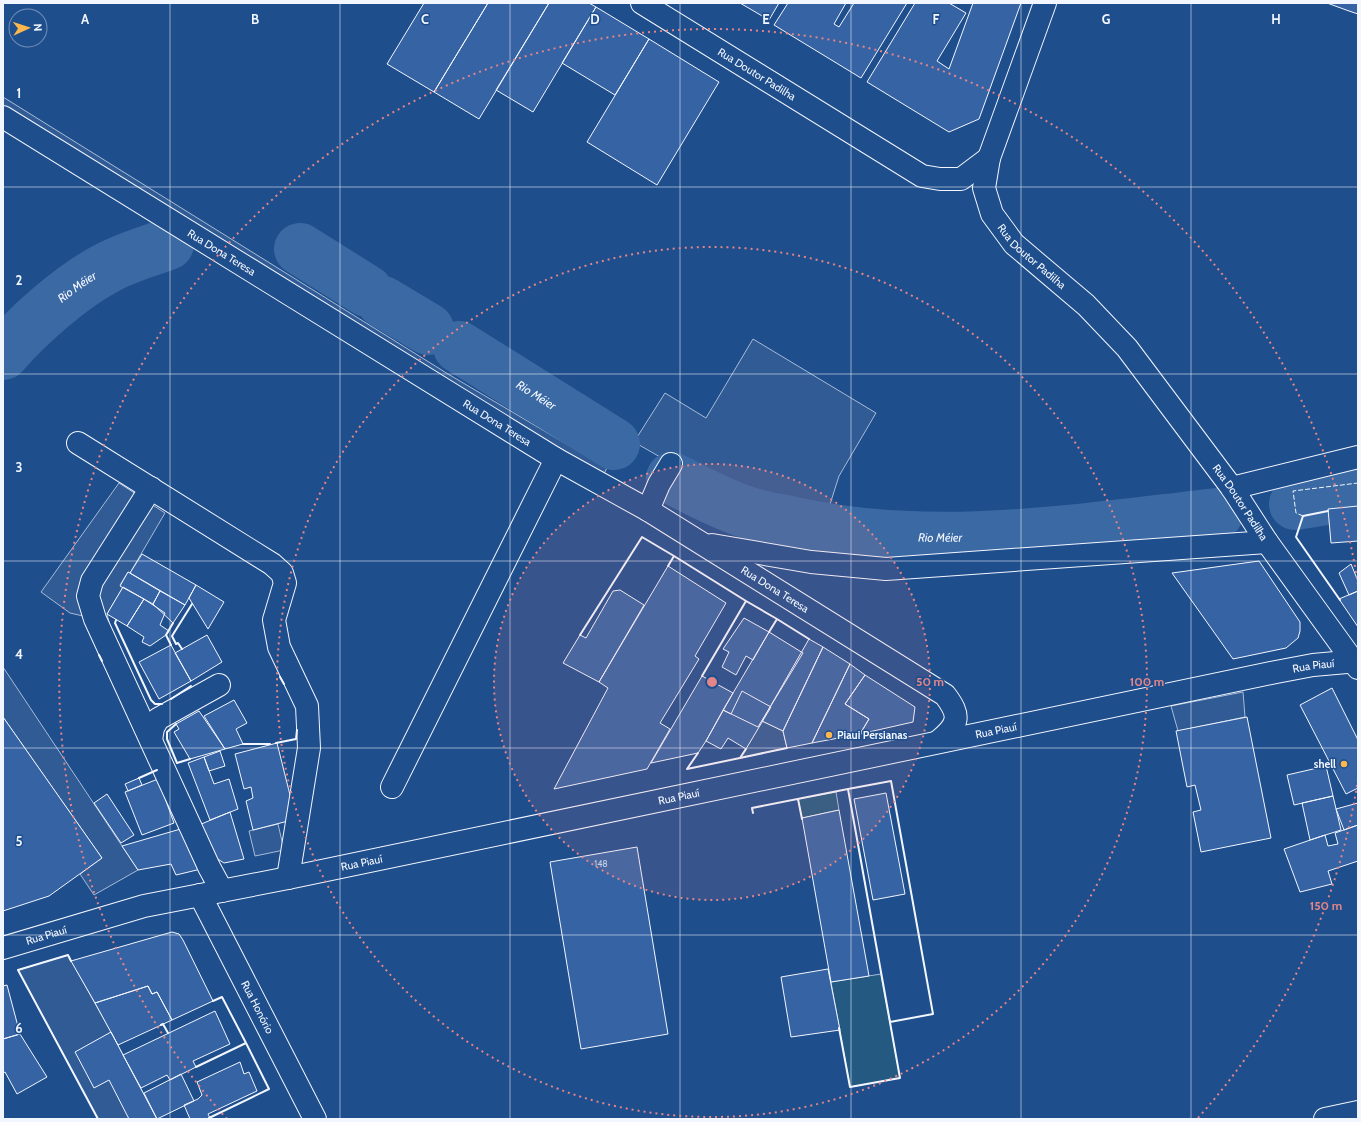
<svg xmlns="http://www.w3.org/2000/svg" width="1361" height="1122" viewBox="0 0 1361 1122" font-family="Cabin,sans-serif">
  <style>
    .green { fill: #245a82; stroke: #a8bbd7 }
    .parking { fill: #305b95; stroke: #a8bbd7 }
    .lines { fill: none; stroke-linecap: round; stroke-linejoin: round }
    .river { stroke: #3b69a3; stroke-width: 52 }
    .building { fill: #3563a3; stroke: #f2f6ff }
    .minor-casing { stroke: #f2f6ff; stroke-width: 24 }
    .minor { stroke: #1f4e8c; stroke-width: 22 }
    .fence { stroke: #f2f6ff; stroke-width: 1; stroke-dasharray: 5 2; stroke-linecap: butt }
    .wall { stroke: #f2f6ff; stroke-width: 2 }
    .grid { fill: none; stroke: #f2f6ff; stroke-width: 1; stroke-opacity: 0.55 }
    .ring { fill: none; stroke: #e38589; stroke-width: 2; stroke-dasharray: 2 4 }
    .poi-dot { fill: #ffb74d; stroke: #1f4e8c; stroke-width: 1.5 }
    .labels { text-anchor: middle; stroke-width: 3; stroke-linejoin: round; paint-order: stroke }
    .number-label { font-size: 9px; fill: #c3d1e8 }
    .street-label { font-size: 11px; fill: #f2f6ff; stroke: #1f4e8c }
    .poi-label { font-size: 11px; font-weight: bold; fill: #f2f6ff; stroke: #1f4e8c; text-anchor: start }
    .water-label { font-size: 12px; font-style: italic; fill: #f2f6ff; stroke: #1f4e8c }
    .grid-label { font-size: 13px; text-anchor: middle; font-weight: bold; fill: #f2f6ff; stroke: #1f4e8c; stroke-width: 3; stroke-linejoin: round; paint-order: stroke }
    .centre { fill: #e38589; stroke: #1f4e8c; stroke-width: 2 }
    .ring-label { font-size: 12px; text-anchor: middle; font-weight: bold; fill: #e38589; stroke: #1f4e8c; stroke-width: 3; stroke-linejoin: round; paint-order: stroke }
  </style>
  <rect width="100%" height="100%" fill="#1f4e8c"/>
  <path class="green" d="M 836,792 L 839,810 L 802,818 L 798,799 Z
    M 881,974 L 900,1078 L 850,1087 L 831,982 Z"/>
  <path class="parking" d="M 3,97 L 448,374 L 607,468 L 601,479 L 3,107 Z
    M 753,339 L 876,413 L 839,476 L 825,520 L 768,506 L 714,488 L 634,442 L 665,393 L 706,418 Z
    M 119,483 L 165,513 L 130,573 L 128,572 L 120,585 L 123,587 L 107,614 L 109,622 L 70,613 L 41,592 Z
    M 3,667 L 138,870 L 94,895 L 80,874 L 102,858 L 3,717 Z
    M 1243,692 L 1245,717 L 1178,731 L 1171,706 Z
    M 762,721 L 783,731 L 787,748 L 740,758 Z
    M 278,824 L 284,850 L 255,856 L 249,831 Z
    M 68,955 L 111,1032 L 157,1119 L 98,1119 L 18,970 Z"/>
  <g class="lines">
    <g class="river">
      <path d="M 300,249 L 367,291"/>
      <path d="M 383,302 L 428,329"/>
      <path id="s1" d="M 459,347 L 614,444"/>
      <path id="s2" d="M 3,354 C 28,325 71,287 105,269 C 124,258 147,252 168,244"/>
      <path id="s3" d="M 672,478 C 695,490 719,503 743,511 C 758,517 775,519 790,522 C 931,554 1075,530 1217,514"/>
      <path d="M 1295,504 L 1358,494"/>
    </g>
  </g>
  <path class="building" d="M 424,3 L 488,3 L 434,92 L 387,64 Z
    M 488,3 L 549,3 L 479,119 L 434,92 Z
    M 549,3 L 589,3 L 596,7 L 533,112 L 496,90 Z
    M 740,3 L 779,3 L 769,20 Z
    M 788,3 L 846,3 L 834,24 L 839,27 L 854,3 L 907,3 L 861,78 L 774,25 Z
    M 915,3 L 949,3 L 966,13 L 937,61 L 949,69 L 973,3 L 1021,3 L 979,119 L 949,132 L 867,82 Z
    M 1327,3 L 1358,3 L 1358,14 L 1349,11 Z
    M 596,7 L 649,39 L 615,95 L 562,63 Z
    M 649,39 L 719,82 L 657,185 L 587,142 Z
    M 1358,506 L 1358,541 L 1331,543 L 1328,509 Z
    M 142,554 L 196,585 L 185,605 L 130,573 Z
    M 1259,561 L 1300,622 L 1300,631 L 1298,638 L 1286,648 L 1233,659 L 1172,573 Z
    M 1351,564 L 1358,581 L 1358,591 L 1349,595 L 1339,573 Z
    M 668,566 L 726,603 L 695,656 L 699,659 L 660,723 L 670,729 L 647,769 L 554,789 L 608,688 L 599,682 Z
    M 128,572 L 160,591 L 153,604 L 120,586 Z
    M 196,585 L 224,602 L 208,629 L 189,598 Z
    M 123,587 L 144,599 L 127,626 L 107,614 Z
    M 620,590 L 644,605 L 599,682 L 563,663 L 580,635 L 586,638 L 613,591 Z
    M 160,591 L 185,605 L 173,623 L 153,604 Z
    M 1358,591 L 1358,627 L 1339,599 Z
    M 144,599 L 165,613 L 160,625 L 169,631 L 166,635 L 150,646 L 142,642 L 144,637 L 127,626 Z
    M 744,618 L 769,632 L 753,660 L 746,656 L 736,675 L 722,667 L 729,652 L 723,649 Z
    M 769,632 L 803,653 L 758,727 L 723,710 Z
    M 207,635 L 222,662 L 191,681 L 175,653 Z
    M 809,639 L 823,647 L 783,731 L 762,721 Z
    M 171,645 L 191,681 L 159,699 L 139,662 Z
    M 823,647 L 850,664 L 812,743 L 787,748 L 783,731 Z
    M 850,664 L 865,675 L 845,704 L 869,719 L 860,734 L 812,743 Z
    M 865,675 L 915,707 L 913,722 L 860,734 L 869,719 L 845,704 Z
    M 702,676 L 733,693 L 706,741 L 698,753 L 651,763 Z
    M 1332,688 L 1358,740 L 1358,788 L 1346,794 L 1300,705 Z
    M 742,691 L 771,707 L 746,749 L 728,738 L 721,749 L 706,741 L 723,710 L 731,714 Z
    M 234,700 L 247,723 L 236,729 L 243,744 L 225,749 L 204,716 Z
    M 199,711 L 225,749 L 190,759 L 174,732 L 179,729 L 176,724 Z
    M 3,717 L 102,858 L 49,896 L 3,911 Z
    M 1247,717 L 1271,838 L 1201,852 L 1193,812 L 1201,810 L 1195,785 L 1187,787 L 1176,731 Z
    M 277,743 L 296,819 L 253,830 L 246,801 L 253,798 L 251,787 L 244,789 L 235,754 Z
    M 220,751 L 225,766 L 209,771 L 204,757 Z
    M 204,757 L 214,784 L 229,779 L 238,809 L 210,820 L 188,763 Z
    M 1326,766 L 1333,796 L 1294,805 L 1287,775 Z
    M 139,778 L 142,785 L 128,791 L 125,784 Z
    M 158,779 L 174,823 L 142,835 L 125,792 Z
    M 886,793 L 905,894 L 873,900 L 854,799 Z
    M 107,794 L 134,835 L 121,843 L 94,803 Z
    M 1333,796 L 1341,830 L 1310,840 L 1302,803 Z
    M 1358,803 L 1358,825 L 1344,830 L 1336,809 Z
    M 839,810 L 869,976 L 831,982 L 802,818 Z
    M 230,812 L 244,859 L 224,863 L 213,856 L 199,825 Z
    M 1358,825 L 1358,861 L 1328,871 L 1332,884 L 1300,892 L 1284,849 L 1325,835 L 1328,846 L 1338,844 L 1335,833 Z
    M 184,828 L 201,869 L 176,875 L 171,864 L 138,870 L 122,846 Z
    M 637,847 L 668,1034 L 581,1049 L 550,862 Z
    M 172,932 L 179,934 L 183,940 L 213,1001 L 172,1020 L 157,992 L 152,994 L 148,986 L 95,1003 L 71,961 Z
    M 828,969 L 840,1030 L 791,1037 L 781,977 Z
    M 7,985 L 20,1034 L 3,1039 L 3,986 Z
    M 148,986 L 152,994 L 157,992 L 172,1020 L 118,1045 L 95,1003 Z
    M 215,1011 L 230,1044 L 193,1061 L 196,1067 L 170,1080 L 167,1075 L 141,1088 L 123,1055 Z
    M 111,1032 L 123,1055 L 157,1119 L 129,1119 L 109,1080 L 94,1088 L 75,1052 Z
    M 20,1034 L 47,1077 L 17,1094 L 5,1072 L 3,1073 L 3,1039 Z
    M 240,1062 L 244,1074 L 249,1072 L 257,1091 L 208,1114 L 210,1118 L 207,1119 L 190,1119 L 184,1105 L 198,1099 L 202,1095 L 197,1082 Z
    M 181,1074 L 194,1101 L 157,1119 L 144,1093 Z"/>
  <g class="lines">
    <defs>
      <g id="minor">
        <path id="s4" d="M 642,3 L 922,176 L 940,179 L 961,179 L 989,158"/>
        <path id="s5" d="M 1045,3 L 989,158 L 984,188 L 992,214 L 1014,244 L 1086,305 L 1127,348 L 1232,488 L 1267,542 L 1358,668"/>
        <path id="s6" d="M 3,117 L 556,459 L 648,510 L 945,695 C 961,716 959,724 939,741"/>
        <path d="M 78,443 L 272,564 L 282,573 L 285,583 L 274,620 L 279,647 L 307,706 L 309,748 L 288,878"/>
        <path d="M 151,488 L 92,581 L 88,596 L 95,619 L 209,867 L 222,891"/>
        <path d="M 1232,488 L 1358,457"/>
        <path d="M 648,510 L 659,484 L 671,464"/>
        <path d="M 712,545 L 811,562 L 886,569 L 1267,542"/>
        <path d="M 151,740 L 153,728 L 158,719 L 219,685"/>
        <path d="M 392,787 L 556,459"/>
        <path id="s7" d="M 200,895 L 315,1119"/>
        <path id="s8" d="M 3,948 L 144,906 L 288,878 L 1276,672 L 1313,665 L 1358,661"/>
        <path d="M 1325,1119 L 1358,1112"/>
      </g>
    </defs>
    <use href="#minor" class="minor-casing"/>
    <use href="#minor" class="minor"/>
    <path class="fence" d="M 1303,516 L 1296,513 L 1293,491 L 1358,483"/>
    <path class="wall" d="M 1328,511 L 1303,516 L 1296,537 L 1340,600
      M 668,566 L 674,556 L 746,601
      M 116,620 L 115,623 L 151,700 L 155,704 L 162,704
      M 769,632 L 777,619 L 809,639
      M 580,635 L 642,537 L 674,556
      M 171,645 L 166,635 L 173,623
      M 182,649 L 178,643 L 176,644 L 172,636 L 192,604
      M 99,655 L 102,661
      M 702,676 L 746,601 L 777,619
      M 280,677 L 284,684
      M 171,699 L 191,686
      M 176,724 L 167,732 L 167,739 L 177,763 L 190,759
      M 276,743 L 296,739 L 297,730
      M 243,744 L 270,744
      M 698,753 L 687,769 L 740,758 L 746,749
      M 740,758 L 787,748
      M 139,778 L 157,770
      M 891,781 L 933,1014 L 890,1022 L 848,789 Z
      M 798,799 L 802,819
      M 753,813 L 752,808 L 848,789 L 900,1078 L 850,1087 L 839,1028
      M 71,961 L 68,955 L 18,970 L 98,1119
      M 161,1025 L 163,1024 L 168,1033
      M 196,1067 L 246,1043 L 222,997 L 213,1001
      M 209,1118 L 269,1089 L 246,1043"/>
  </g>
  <path class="grid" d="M 170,3 L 170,1119M 340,3 L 340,1119M 510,3 L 510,1119M 680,3 L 680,1119M 851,3 L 851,1119M 1021,3 L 1021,1119M 1191,3 L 1191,1119M 3,187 L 1358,187M 3,374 L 1358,374M 3,561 L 1358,561M 3,748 L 1358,748M 3,935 L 1358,935"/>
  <circle cx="712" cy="682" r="218" fill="#e38589" fill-opacity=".12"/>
  <g class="ring">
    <circle cx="712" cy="682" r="218"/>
    <circle cx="712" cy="682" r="435"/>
    <path d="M1358 779A653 653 0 0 1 1197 1119M227 1119A653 653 0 1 1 1358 585"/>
  </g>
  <g class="poi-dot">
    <circle cx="829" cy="735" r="4"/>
    <circle cx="1344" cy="764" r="4"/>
  </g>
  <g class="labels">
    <g class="number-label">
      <text x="601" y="867">148</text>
    </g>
    <g class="street-label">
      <text dy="4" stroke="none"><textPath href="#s4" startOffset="135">Rua Doutor Padilha</textPath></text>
      <text dy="4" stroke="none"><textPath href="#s6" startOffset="257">Rua Dona Teresa</textPath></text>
      <text dy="4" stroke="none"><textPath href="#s5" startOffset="281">Rua Doutor Padilha</textPath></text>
      <text dy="4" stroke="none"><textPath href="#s6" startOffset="581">Rua Dona Teresa</textPath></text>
      <text dy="4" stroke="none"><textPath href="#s5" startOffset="605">Rua Doutor Padilha</textPath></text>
      <text dy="4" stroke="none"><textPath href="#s6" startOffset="905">Rua Dona Teresa</textPath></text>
      <text dy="4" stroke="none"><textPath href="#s8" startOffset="1341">Rua Piauí</textPath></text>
      <text dy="4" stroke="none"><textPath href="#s8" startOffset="1017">Rua Piauí</textPath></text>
      <text dy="4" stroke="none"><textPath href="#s8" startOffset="693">Rua Piauí</textPath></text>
      <text dy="4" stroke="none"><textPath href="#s8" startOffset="369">Rua Piauí</textPath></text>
      <text dy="4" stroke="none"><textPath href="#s8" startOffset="45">Rua Piauí</textPath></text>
      <text dy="4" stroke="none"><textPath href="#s7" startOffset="126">Rua Honório</textPath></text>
    </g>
    <g class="poi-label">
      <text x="837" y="739">Piaui Persianas</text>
      <text x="1336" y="768" text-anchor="end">shell</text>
    </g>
    <g class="water-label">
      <text dy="4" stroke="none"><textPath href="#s2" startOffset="100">Rio Méier</textPath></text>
      <text dy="4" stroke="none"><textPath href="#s1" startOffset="91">Rio Méier</textPath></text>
      <text dy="4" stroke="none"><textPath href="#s3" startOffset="278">Rio Méier</textPath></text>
    </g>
  </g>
  <g class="grid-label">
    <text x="85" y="24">A</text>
    <text x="255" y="24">B</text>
    <text x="425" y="24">C</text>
    <text x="595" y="24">D</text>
    <text x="766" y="24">E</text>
    <text x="936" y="24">F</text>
    <text x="1106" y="24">G</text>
    <text x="1276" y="24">H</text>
    <text x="19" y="98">1</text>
    <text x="19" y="285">2</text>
    <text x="19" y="472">3</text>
    <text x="19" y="659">4</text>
    <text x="19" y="846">5</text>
    <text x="19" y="1033">6</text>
  </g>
  <circle cx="712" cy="682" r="6" class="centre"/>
  <g class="ring-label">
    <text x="930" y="686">50 m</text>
    <text x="1147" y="686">100 m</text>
    <text x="1326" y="910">150 m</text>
  </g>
  <rect width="1361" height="1122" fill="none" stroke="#f2f6ff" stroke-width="8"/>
  <g transform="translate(28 28) rotate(87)"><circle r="19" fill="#1f4e8c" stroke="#7391ba"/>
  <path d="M0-3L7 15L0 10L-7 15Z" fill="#ffb74d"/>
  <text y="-6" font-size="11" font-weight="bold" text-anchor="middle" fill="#f2f6ff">N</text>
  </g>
</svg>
